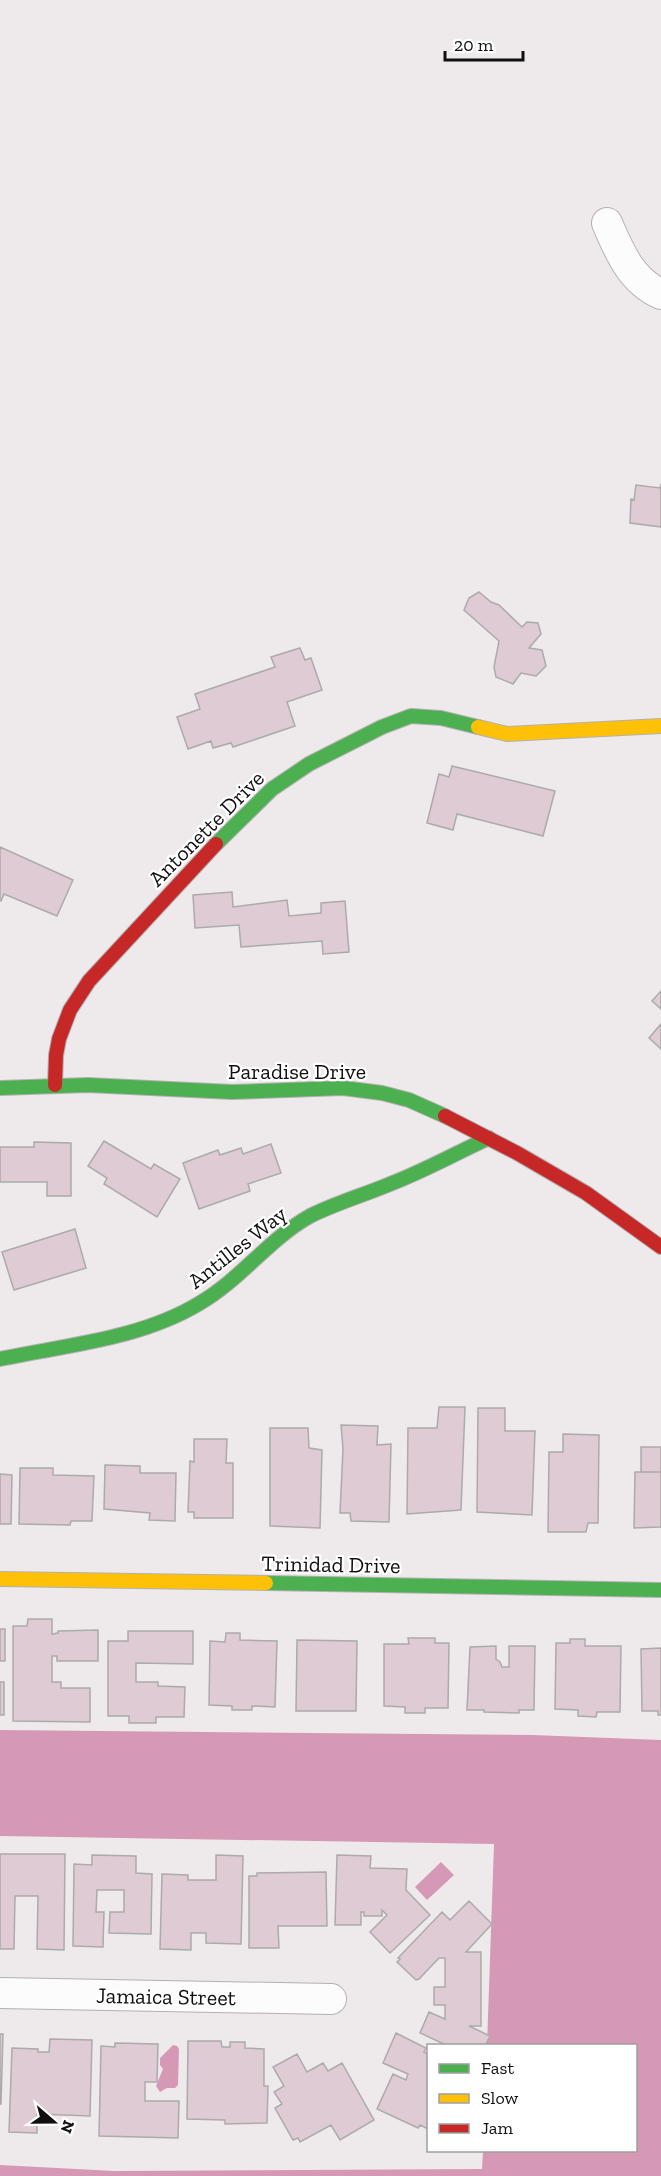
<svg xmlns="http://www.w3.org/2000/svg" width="661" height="2176" viewBox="0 0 661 2176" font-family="'Zilla Slab',serif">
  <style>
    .water { fill: #d599b6 }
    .building { fill: #decbd4; stroke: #acaaab; stroke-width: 1.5 }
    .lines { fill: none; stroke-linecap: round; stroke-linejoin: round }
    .street-casing { stroke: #b3b0b2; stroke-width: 32 }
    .fast-casing { stroke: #b3b0b2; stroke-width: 16 }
    .slow-casing { stroke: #b3b0b2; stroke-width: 16 }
    .jam-casing { stroke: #b3b0b2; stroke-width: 16 }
    .street { stroke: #fcfcfc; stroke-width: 30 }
    .fast { stroke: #4caf50; stroke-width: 14 }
    .slow { stroke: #ffc107; stroke-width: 14 }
    .jam { stroke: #c62828; stroke-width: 14 }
    .labels { text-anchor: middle; stroke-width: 4.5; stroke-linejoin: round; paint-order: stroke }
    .street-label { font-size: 22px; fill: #110f0f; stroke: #fff }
  </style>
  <rect width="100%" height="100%" fill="#eeeaec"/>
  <path class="water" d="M 0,1730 L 533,1735 L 661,1740 L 661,2176 L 0,2176 L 0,2165 L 114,2171 L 482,2169 L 483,2151 L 636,2150 L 636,2046 L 487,2045 L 494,1844 L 0,1836 Z
    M 441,1862 L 454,1875 L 427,1900 L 415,1887 Z
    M 173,2045 L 177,2046 L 179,2049 L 178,2085 L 175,2088 L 167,2088 L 160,2092 L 156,2086 L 163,2069 L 160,2065 L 160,2058 Z"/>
  <path class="building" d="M 661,484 L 661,527 L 630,523 L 631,499 L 634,500 L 636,485 L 660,488 Z
    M 479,592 L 491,602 L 499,605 L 522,627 L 527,622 L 538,623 L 541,634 L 529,648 L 542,650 L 546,666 L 536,676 L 521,673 L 513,684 L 496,677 L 494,667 L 499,641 L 464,610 L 469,598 Z
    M 300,648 L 305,660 L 311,658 L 322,690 L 287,702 L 295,726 L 233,747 L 231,743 L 213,748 L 211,741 L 188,749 L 177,717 L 200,709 L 195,694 L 275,667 L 271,657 Z
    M 452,766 L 555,791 L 543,836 L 457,814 L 453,830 L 427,823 L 439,774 L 449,777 Z
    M 0,847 L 73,880 L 57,916 L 4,894 L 1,901 L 0,900 Z
    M 232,892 L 233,907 L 287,900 L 289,916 L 321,913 L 321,903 L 345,901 L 349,952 L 323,954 L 322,941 L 241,947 L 239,925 L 195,928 L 193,895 Z
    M 661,991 L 661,1009 L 652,1001 Z
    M 661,1024 L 661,1049 L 649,1038 Z
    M 104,1141 L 151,1169 L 154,1164 L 180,1179 L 157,1217 L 104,1184 L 107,1178 L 88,1166 Z
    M 34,1142 L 71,1143 L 71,1196 L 47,1196 L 47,1182 L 0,1182 L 0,1147 L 34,1147 Z
    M 271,1144 L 281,1173 L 248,1184 L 250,1191 L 199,1209 L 183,1163 L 218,1150 L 220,1155 L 241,1148 L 243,1154 Z
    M 75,1229 L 86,1268 L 14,1290 L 2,1252 Z
    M 439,1407 L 465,1407 L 461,1510 L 407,1514 L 408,1428 L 437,1428 Z
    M 478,1408 L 505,1408 L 505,1431 L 535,1431 L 532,1515 L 477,1512 Z
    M 341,1425 L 378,1426 L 377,1445 L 391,1444 L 389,1522 L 351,1521 L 350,1513 L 340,1513 L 343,1449 Z
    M 270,1428 L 308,1428 L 309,1448 L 322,1450 L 320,1528 L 270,1526 Z
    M 563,1434 L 599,1435 L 598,1523 L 588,1523 L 586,1532 L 548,1532 L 549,1452 L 563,1452 Z
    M 194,1439 L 227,1439 L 226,1463 L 233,1463 L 233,1518 L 194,1518 L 194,1512 L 188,1512 L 190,1461 L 194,1462 Z
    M 641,1447 L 661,1447 L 661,1472 L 641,1472 Z
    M 105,1465 L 140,1466 L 140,1473 L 176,1473 L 175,1521 L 149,1520 L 150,1513 L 104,1509 Z
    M 20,1468 L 53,1468 L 53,1475 L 94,1476 L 92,1521 L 71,1521 L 70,1525 L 19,1524 Z
    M 635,1472 L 661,1472 L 661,1527 L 634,1528 Z
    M 0,1474 L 12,1475 L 11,1524 L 0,1524 Z
    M 28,1619 L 52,1619 L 52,1634 L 58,1633 L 58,1631 L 98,1630 L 98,1661 L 57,1661 L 57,1656 L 52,1656 L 52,1682 L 61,1682 L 61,1688 L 90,1688 L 90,1722 L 13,1721 L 13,1626 L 27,1626 Z
    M 0,1629 L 5,1629 L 5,1661 L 0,1661 Z
    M 128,1631 L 193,1631 L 193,1664 L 136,1663 L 136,1682 L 158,1682 L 158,1686 L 185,1687 L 184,1717 L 156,1717 L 156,1723 L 129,1723 L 129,1716 L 108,1716 L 108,1641 L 128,1641 Z
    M 226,1633 L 240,1633 L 240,1640 L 277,1641 L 275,1707 L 252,1706 L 252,1710 L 232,1710 L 232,1706 L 209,1705 L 210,1641 L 225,1642 Z
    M 408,1638 L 435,1638 L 435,1643 L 449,1643 L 448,1708 L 425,1708 L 425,1713 L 405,1713 L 405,1707 L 384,1706 L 384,1644 L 409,1644 Z
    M 570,1639 L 585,1639 L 585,1646 L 621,1646 L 620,1712 L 597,1712 L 596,1717 L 578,1716 L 578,1710 L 555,1709 L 556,1643 L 570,1643 Z
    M 297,1640 L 357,1641 L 356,1711 L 296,1711 Z
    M 496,1646 L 496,1659 L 500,1662 L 502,1667 L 509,1667 L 509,1646 L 535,1646 L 534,1710 L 519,1710 L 519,1713 L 484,1712 L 484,1710 L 467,1710 L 470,1647 Z
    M 661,1648 L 661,1715 L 658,1715 L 658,1711 L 642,1711 L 641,1649 Z
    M 0,1682 L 4,1682 L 4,1715 L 0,1715 Z
    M 0,1854 L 65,1854 L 64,1950 L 37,1949 L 38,1896 L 15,1896 L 14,1949 L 0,1949 Z
    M 92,1855 L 136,1856 L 136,1873 L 152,1874 L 151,1934 L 109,1933 L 110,1912 L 124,1912 L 124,1890 L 97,1890 L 96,1912 L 104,1912 L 103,1947 L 73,1946 L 74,1864 L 92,1865 Z
    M 216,1855 L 243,1856 L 241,1944 L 206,1943 L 206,1933 L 191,1933 L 191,1950 L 160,1949 L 162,1874 L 188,1875 L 188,1880 L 216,1880 Z
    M 337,1855 L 371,1856 L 370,1868 L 407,1869 L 406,1890 L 430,1915 L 390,1953 L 370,1932 L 387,1915 L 382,1910 L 382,1916 L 364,1916 L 364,1912 L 361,1912 L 361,1925 L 335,1925 Z
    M 326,1872 L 327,1926 L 278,1926 L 279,1948 L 249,1948 L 249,1876 L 257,1876 L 257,1873 Z
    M 469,1901 L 492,1924 L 466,1952 L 481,1952 L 481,2026 L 469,2026 L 490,2036 L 485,2046 L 448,2046 L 420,2033 L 429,2012 L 445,2019 L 445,2005 L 434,2005 L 434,1987 L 445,1987 L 445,1958 L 439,1958 L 419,1979 L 416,1980 L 397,1962 L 400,1959 L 398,1958 L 442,1912 L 450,1920 Z
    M 396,2033 L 426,2048 L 424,2052 L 428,2054 L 428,2129 L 420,2125 L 418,2128 L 377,2109 L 393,2074 L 406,2080 L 408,2074 L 383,2063 Z
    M 0,2034 L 3,2034 L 1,2104 L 0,2104 Z
    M 50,2039 L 92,2040 L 90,2116 L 37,2114 L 37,2133 L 9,2132 L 12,2048 L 38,2049 L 38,2052 L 49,2052 Z
    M 188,2041 L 221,2041 L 222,2047 L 230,2047 L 230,2042 L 245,2042 L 245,2048 L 264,2049 L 264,2086 L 268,2086 L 267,2123 L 225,2124 L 225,2120 L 187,2119 Z
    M 115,2043 L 158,2044 L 157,2082 L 145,2082 L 145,2101 L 179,2101 L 178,2138 L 99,2136 L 101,2046 L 115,2047 Z
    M 297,2054 L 307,2072 L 323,2063 L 328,2071 L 342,2063 L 374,2120 L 340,2140 L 331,2125 L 300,2142 L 298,2138 L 293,2140 L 275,2108 L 282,2104 L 274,2092 L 284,2086 L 273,2067 Z"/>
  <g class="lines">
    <defs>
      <path id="street" d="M 607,223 C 619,251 631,281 661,294
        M 0,1993 L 331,1999"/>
      <path id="fast" d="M 216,844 L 272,789 L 309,764 L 382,727 L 411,716 L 441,718 L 478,727
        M 0,1088 L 88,1085 L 232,1092 L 343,1088 L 382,1093 L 409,1100 L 445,1116
        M 0,1359 C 66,1345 141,1339 200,1303 C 241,1279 269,1239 310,1216 C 336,1203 364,1195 390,1184 C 424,1171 456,1153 489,1138
        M 266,1583 L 661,1590"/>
      <path id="slow" d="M 478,727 L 507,734 L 661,726
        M 0,1579 L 266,1583"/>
      <path id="jam" d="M 55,1085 L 56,1055 L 59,1039 L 70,1010 L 89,981 L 216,844
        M 445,1116 L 517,1153 L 586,1193 L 661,1247"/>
    </defs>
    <use href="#street" class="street-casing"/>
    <use href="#fast" class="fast-casing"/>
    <use href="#slow" class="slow-casing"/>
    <use href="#jam" class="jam-casing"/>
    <use href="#street" class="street"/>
    <use href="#fast" class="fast"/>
    <use href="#slow" class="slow"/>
    <use href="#jam" class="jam"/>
  </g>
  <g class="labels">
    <g class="street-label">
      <text transform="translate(206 828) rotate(-45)" y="8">Antonette Drive</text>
      <text x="297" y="1079">Paradise Drive</text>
      <text transform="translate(237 1247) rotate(-38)" y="8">Antilles Way</text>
      <text transform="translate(331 1564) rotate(1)" y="8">Trinidad Drive</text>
      <text transform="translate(166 1996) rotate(1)" y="8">Jamaica Street</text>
    </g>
  </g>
  <rect x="427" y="2044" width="210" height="108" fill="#ffffff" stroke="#a09f9f" stroke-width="1.5"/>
  <rect x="439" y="2064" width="30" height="9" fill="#4caf50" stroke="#a09f9f" stroke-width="1.5"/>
  <text x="481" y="2074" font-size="18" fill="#110f0f">Fast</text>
  <rect x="439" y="2094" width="30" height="9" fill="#ffc107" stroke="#a09f9f" stroke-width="1.5"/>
  <text x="481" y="2104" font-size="18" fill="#110f0f">Slow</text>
  <rect x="439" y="2124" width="30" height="9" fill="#c62828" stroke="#a09f9f" stroke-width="1.5"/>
  <text x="481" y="2134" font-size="18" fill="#110f0f">Jam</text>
  <g transform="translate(54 2122) rotate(110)" stroke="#ffffff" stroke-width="4.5" paint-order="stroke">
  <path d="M0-4.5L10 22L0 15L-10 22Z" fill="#110f0f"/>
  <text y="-9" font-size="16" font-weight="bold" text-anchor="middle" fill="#110f0f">N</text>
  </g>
  <path d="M445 51v9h78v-9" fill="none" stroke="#110f0f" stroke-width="3"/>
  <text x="454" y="51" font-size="18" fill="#110f0f" stroke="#ffffff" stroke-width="4.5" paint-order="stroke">20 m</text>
</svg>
